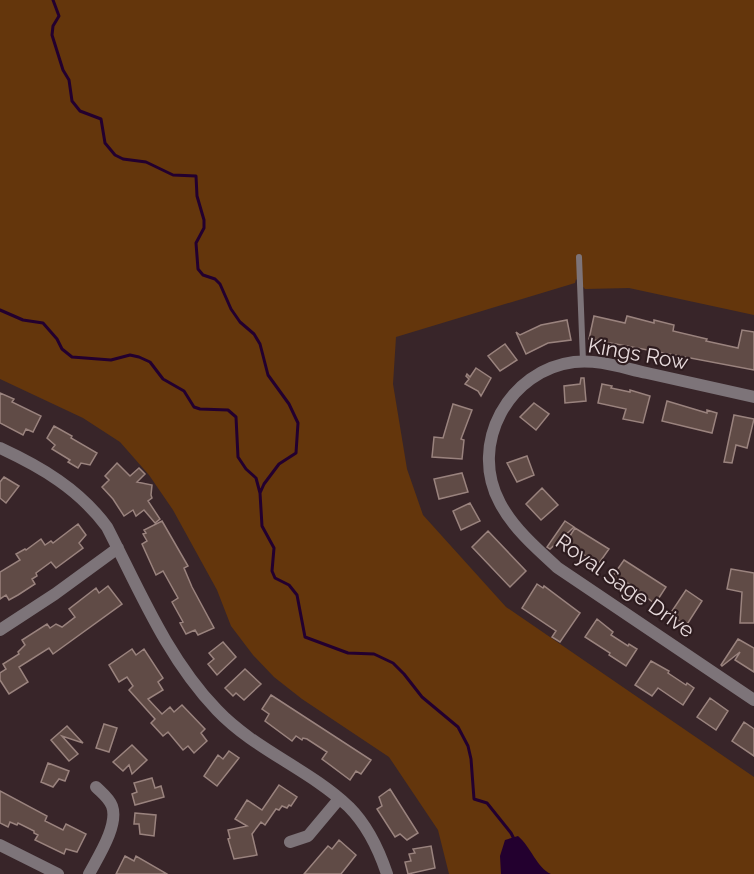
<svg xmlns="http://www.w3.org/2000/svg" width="754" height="874" viewBox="0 0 754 874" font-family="Raleway,sans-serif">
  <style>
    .green { fill: #64360c }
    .water { fill: #23002f }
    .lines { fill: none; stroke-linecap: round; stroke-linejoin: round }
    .stream { stroke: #23002f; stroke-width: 3 }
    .building { fill: #604b46; stroke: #9a837e; stroke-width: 1.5 }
    .lane { stroke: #7d7479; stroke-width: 6 }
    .street { stroke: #7d7479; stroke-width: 12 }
    .labels { text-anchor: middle; stroke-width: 4.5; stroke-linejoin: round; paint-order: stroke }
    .street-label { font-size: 21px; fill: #e8dbdd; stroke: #2e1c1f }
  </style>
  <rect width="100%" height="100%" fill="#382529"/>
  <path class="green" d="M 0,0 L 754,0 L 754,315 L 629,288 L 585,289 L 576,279 L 575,283 L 396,337 L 393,384 L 407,469 L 423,515 L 506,607 L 754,777 L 754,874 L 449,874 L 438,830 L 389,757 L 302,699 L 274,677 L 253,655 L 231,626 L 217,590 L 173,510 L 149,475 L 120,442 L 83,418 L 0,379 Z"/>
  <path class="water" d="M 518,836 C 531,847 537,868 551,874 L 501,874 L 500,856 L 505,840 Z"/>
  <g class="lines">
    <path class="stream" d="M 53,0 L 59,16 L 53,26 L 52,35 L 63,70 L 69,80 L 72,101 L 80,111 L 101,119 L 105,143 L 115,155 L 123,159 L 146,162 L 173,175 L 196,176 L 197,196 L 204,220 L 204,228 L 196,243 L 198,269 L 203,275 L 215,279 L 220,284 L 231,309 L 240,322 L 254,334 L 260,344 L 268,375 L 289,404 L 298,423 L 296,453 L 279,464 L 264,484 L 260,493
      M 0,310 L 23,320 L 43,323 L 57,339 L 62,349 L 72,357 L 111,360 L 130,355 L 139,357 L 150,362 L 163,379 L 184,391 L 194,407 L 200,409 L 228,410 L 236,417 L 238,457 L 246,469 L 256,478 L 260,493 L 262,526 L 274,548 L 272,571 L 275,578 L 289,585 L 297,595 L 305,637 L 348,653 L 374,654 L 393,663 L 404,674 L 422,697 L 458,727 L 468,746 L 471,759 L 474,799 L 487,803 L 511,833 L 514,839"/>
  </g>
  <path class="building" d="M 594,316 L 625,323 L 627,316 L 654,323 L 654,320 L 674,325 L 673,331 L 707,339 L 706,341 L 738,348 L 742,330 L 754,332 L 754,370 L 589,339 Z
    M 567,320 L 571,340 L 548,343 L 526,354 L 516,332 L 520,335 L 541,325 Z
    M 505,344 L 517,360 L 500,371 L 488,356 Z
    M 476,368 L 491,378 L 481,396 L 478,391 L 465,384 L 469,379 L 466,376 L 467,374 L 470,377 Z
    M 581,378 L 584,378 L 586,401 L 565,403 L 564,386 L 580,384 Z
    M 602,384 L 612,386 L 611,388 L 630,392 L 630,390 L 650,396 L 643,423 L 623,419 L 626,409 L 598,403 Z
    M 0,393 L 14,399 L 12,402 L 41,416 L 33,432 L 26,429 L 23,435 L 0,423 Z
    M 667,401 L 707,413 L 707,410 L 717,413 L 712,433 L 662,421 Z
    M 534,403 L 549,414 L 536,430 L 520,417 Z
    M 453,404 L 472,410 L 461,439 L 464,440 L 462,459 L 432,457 L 434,437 L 443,438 Z
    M 734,415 L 754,419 L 747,448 L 736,445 L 732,463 L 724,462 Z
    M 54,426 L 72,436 L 71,438 L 97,453 L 90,465 L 81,463 L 78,468 L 68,462 L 70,460 L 52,449 L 55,445 L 47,438 Z
    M 527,456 L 534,475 L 517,482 L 507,463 Z
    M 117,463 L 130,476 L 139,468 L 145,474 L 137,482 L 152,485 L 151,495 L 152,498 L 148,501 L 160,519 L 155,523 L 144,510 L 136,516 L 133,510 L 124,516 L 113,499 L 102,487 L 109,480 L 105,476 Z
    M 462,473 L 468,492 L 439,499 L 434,479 Z
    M 4,477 L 19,486 L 6,503 L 0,498 L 0,482 Z
    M 542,488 L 558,505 L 541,520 L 526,504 Z
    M 470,503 L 480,521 L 461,530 L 453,511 Z
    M 162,521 L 188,566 L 184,568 L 192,587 L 214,628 L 198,635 L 195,630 L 186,634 L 180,623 L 183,622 L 172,602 L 178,598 L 163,571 L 156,575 L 142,544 L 147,541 L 143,534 L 146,533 L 144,530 Z
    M 565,521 L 574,527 L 550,549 L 547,547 Z
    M 78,524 L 86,535 L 79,543 L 83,548 L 56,568 L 51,562 L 36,573 L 37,576 L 32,579 L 35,584 L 18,595 L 9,600 L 6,595 L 0,599 L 0,572 L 20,560 L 16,554 L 25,549 L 26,550 L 41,539 L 45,545 L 51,541 L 53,543 Z
    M 575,528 L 609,549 L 597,566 L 589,561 L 590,559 L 566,542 Z
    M 488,531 L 526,571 L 510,587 L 472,547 Z
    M 624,560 L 666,587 L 655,604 L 631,585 L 622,580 L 620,582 L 612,577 Z
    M 731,569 L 754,573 L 754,623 L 740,623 L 742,592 L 727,589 Z
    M 537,584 L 543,588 L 544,586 L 580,613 L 560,642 L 552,637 L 556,631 L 522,608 Z
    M 108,586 L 122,604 L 53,654 L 49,648 L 19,667 L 28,682 L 9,694 L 0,680 L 0,673 L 6,669 L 3,664 L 19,654 L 18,652 L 25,645 L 22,640 L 47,624 L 50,628 L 56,624 L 62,627 L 75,617 L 69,609 L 96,588 L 99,593 Z
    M 686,590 L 702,601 L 686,626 L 670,614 Z
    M 597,619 L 613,632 L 611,635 L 628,646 L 629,644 L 637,649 L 626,666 L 609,655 L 610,653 L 585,637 Z
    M 738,639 L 754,648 L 754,672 L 735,660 L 740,652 L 722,666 L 721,665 Z
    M 223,642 L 236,657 L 217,675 L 208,664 L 214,659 L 209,653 Z
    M 132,649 L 136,655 L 144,649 L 163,678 L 158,682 L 163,690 L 148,699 L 162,714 L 170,707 L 174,712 L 182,705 L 205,729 L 201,733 L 207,741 L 194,753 L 188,746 L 183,750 L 168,732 L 163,736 L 151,723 L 155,719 L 129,690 L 133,686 L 127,677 L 119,682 L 109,665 Z
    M 651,661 L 669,671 L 668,673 L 686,685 L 687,683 L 694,688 L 683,705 L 658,688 L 652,696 L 635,685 Z
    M 245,669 L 261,684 L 244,700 L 236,693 L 233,696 L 225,688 Z
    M 271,695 L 371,760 L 361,774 L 356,771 L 350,780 L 322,759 L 327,752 L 307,739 L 303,738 L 302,740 L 296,736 L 292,741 L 265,721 L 269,714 L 262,709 Z
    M 710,698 L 728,711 L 716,730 L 697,717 Z
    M 744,722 L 754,729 L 754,756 L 732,741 Z
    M 104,724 L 117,728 L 109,752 L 96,748 Z
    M 67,726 L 83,743 L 62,736 L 78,754 L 69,761 L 51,740 Z
    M 132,745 L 147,760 L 132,774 L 129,765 L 123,771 L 113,762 Z
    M 229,751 L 239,758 L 217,786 L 204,776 L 218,755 L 223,759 Z
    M 48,763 L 69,771 L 65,781 L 59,779 L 53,787 L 41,782 Z
    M 152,778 L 155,788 L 161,786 L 164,797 L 135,805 L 132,794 L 137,792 L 134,783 Z
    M 279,785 L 297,797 L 291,806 L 289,805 L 287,808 L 282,806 L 279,810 L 276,809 L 265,825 L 261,822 L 252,834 L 257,855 L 234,859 L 228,839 L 230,838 L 228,830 L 247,826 L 235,819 L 247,800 L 262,810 Z
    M 390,789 L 418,833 L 407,840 L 400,834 L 395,837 L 377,809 L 382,806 L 379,797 Z
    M 0,791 L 47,816 L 45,821 L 63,830 L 66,824 L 86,834 L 77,852 L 66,849 L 64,854 L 35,840 L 38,835 L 34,833 L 34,831 L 18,823 L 17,825 L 10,822 L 8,827 L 0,823 Z
    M 135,813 L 156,815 L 154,836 L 140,834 L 139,824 L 134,824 Z
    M 339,840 L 356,855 L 341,874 L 304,874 L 328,846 L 332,849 Z
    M 431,846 L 435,868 L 408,874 L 405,862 L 411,861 L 409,854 L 415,853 L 413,849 Z
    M 125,856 L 134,861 L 136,856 L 167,874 L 116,874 Z"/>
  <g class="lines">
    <path class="lane" d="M 579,257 L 583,361"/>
    <path class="street" d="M 754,397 C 718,389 682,381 647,373 C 623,368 599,359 574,362 C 509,370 468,444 500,503 C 513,528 537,549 558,568 L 754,700
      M 0,448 C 41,467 79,489 107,527 C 139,589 167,658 217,710 C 255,750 309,769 349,807 C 367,825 379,850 387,874
      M 0,630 L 55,594 L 118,548
      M 290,842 L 308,836 L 339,799
      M 0,845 L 58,874
      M 89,874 C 98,857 119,825 112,806 C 109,798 102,793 96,787"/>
  </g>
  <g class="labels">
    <g class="street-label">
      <text transform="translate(638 354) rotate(10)" y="7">Kings Row</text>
      <text transform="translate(625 586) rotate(35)" y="7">Royal Sage Drive</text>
    </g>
  </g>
</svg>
